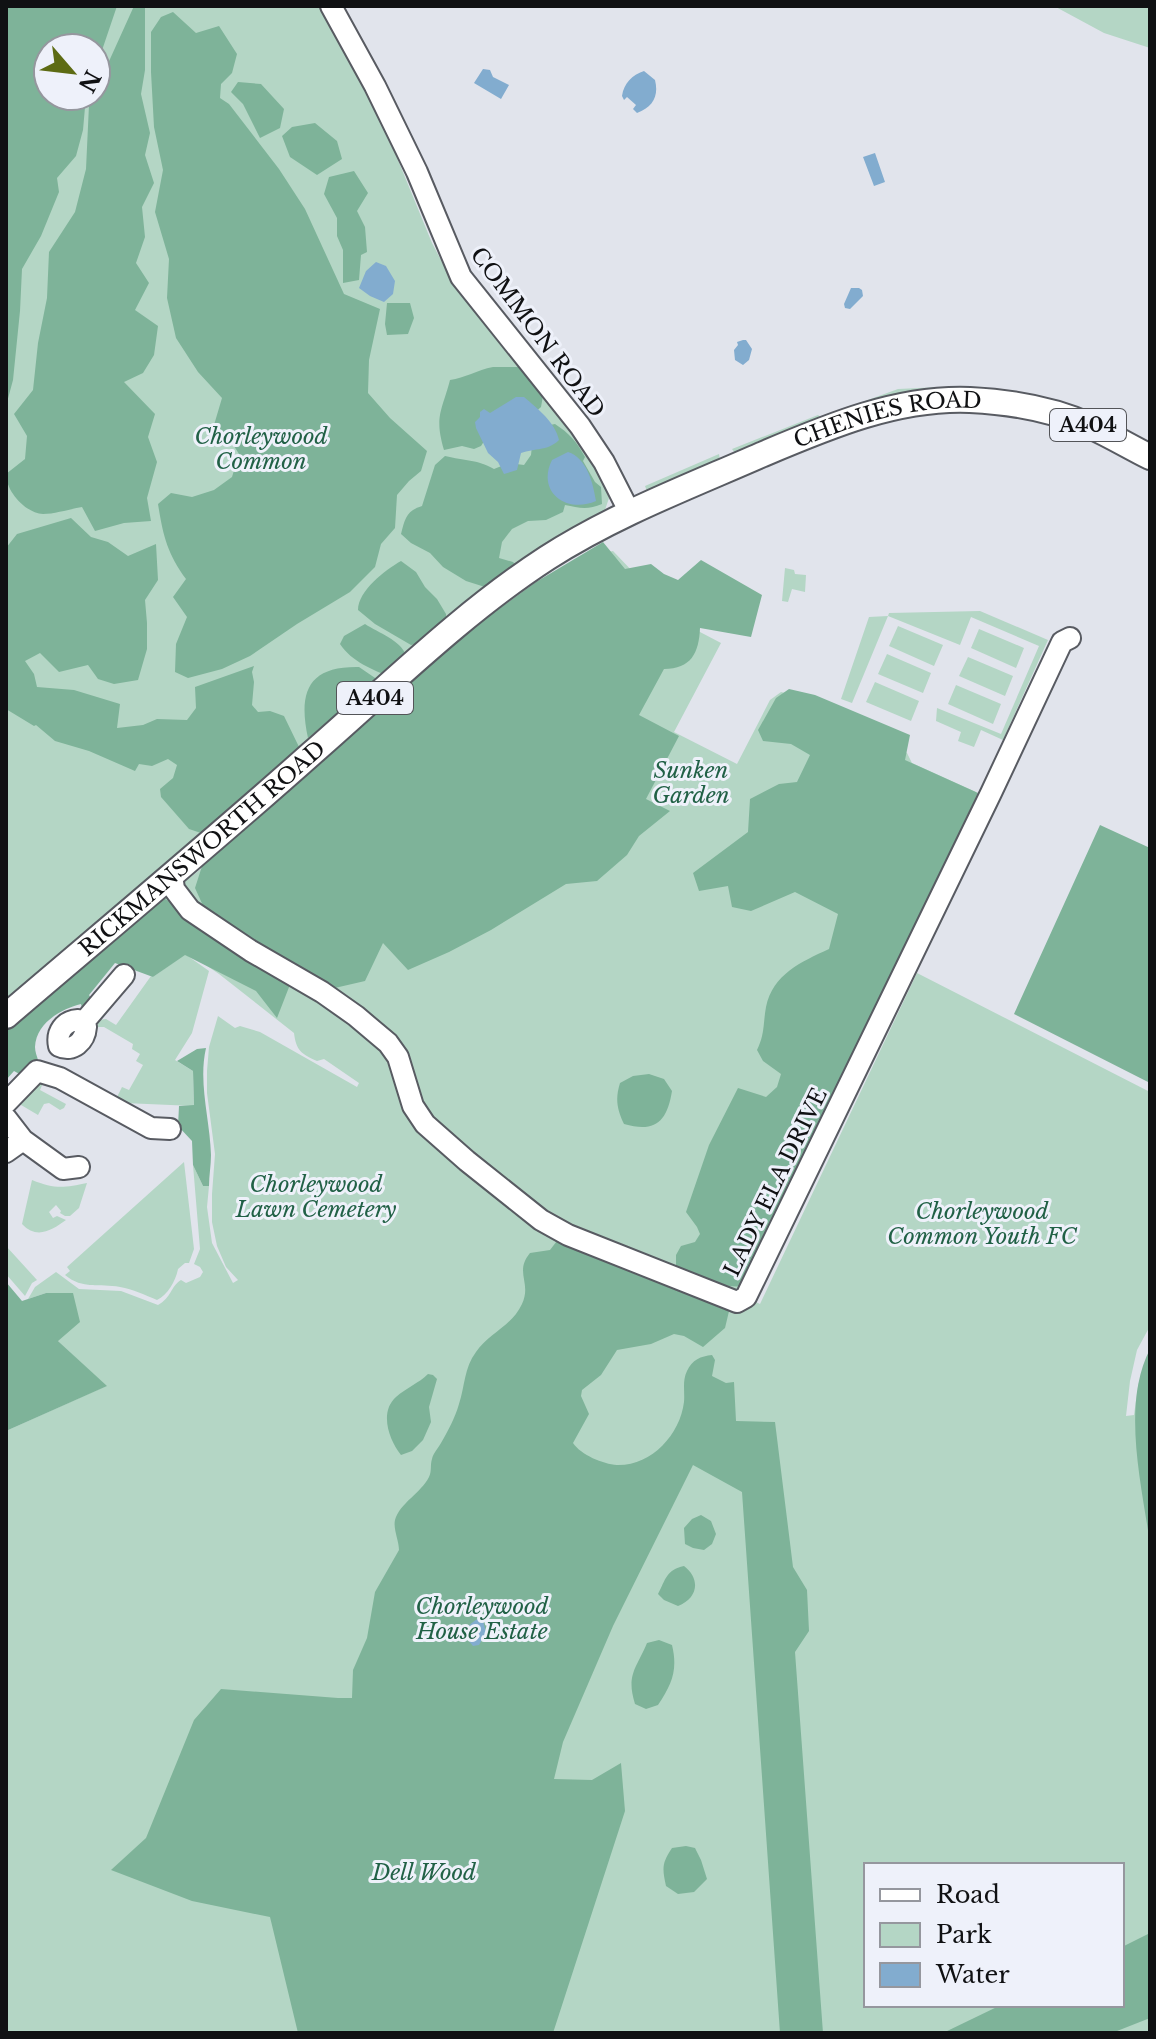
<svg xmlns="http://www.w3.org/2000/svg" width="1156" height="2039" viewBox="0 0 1156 2039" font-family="'Libre Baskerville',serif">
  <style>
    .green { fill: #b4d6c5; fill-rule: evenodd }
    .forest { fill: #7eb399 }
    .water { fill: #82accf }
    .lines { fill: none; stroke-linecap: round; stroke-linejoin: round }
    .minor-casing { stroke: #585b62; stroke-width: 24 }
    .major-casing { stroke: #585b62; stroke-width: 28 }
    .minor { stroke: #fff; stroke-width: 20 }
    .major { stroke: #fff; stroke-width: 24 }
    .labels { text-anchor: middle; stroke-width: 6; stroke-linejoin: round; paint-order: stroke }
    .shield { fill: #eef1fa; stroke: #535458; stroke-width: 2 }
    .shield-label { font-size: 20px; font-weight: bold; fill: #101113 }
    .street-label { font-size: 22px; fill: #101113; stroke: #eef1fa }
    .park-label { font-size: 22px; font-style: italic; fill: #216146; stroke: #eef1fa }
  </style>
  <rect width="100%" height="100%" fill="#e1e4ec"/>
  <path class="green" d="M 6,6 L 321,6 L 389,138 L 432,243 L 450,277 L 507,350 L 552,403 L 586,451 L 604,485 L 609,498 L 605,510 L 599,515 L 543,546 L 539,553 L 6,1007 ZM 48,48 L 96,48 L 96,96 L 48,96 Z
    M 1054,6 L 1150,6 L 1150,48 L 1104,33 Z
    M 941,387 L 936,393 L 846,409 L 846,408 L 898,389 Z
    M 818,415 L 822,418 L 735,453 L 732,449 Z
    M 719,454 L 720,461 L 648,494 L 645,486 Z
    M 613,551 L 635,574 L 700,632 L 721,643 L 674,732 L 737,764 L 770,700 L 781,692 L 811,699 L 901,749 L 907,753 L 912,763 L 976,792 L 977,797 L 739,1294 L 760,1304 L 917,973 L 1150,1092 L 1150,1326 L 1137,1350 L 1130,1381 L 1126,1416 L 1134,1415 L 1138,1386 L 1150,1349 L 1150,2033 L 6,2033 L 6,1431 L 106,1386 L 58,1341 L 46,1293 L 28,1299 L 35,1287 L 56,1272 L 79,1289 L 121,1291 L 158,1305 C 172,1297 170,1287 181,1280 L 186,1283 L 200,1277 L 203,1272 L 200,1267 L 194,1264 L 200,1249 L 193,1165 L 203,1186 L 209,1186 L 207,1207 L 212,1243 L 233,1283 L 238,1280 L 226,1267 L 217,1246 L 212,1222 L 212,1194 L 215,1154 L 207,1093 L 207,1071 L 209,1047 L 218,1016 L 235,1028 L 240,1026 L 260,1032 L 357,1087 L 359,1083 L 324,1059 L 317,1061 C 301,1054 296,1050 294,1033 L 219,974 L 191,955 L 174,905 L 164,898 L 602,553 ZM 866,1865 L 1122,1865 L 1122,2005 L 866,2005 Z
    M 785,568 L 794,570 L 795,574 L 806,575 L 805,592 L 792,589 L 788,602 L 782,601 Z
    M 980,611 L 1048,640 L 1003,740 L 981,730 L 974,747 L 958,741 L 961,732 L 936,721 L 937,708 L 1001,734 L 1039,646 L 971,617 L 960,645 L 888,616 L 852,703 L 841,699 L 869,617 L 888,616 L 889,613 Z
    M 898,626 L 943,645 L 934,666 L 889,646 Z
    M 979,629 L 1024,648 L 1016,668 L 971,648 Z
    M 887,654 L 931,673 L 923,693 L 878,674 Z
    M 968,657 L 1013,676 L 1005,696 L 959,676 Z
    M 875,682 L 919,701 L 911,721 L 866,702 Z
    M 956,685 L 1001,704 L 993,724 L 948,704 Z
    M 185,954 L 209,971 L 192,1033 L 175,1060 L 193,1071 L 194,1106 L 124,1103 L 116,1099 L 122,1087 L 129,1090 L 143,1065 L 136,1061 L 140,1054 L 132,1049 L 133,1044 L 104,1027 L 92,1027 L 92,1021 L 106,1019 L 116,1025 L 151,976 L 153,977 Z
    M 44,1081 L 40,1090 L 66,1104 L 64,1108 L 60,1110 L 49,1103 L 44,1104 L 38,1115 L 16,1102 L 35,1082 Z
    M 184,1162 L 194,1249 L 189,1263 L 185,1263 L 178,1269 C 176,1280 168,1295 157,1300 C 145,1295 133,1289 120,1287 C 99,1283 83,1290 65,1275 L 70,1271 L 67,1267 Z
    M 32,1180 C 54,1189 64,1188 87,1183 L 79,1208 L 70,1216 L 65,1216 L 60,1213 L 61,1211 L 56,1205 L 49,1212 L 53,1218 L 57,1216 L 66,1220 C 52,1230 37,1240 22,1224 Z
    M 6,1246 L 37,1280 L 32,1283 L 25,1296 L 6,1274 Z"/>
  <path class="forest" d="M 6,6 L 117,6 L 96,68 L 96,48 L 48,48 L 48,96 L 86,96 L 83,130 L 76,156 L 57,178 L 59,192 L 41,236 L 22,269 L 20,311 L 13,380 L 6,406 Z
    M 134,6 L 145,6 L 145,70 L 141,94 L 150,133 L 145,155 L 154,183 L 142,207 L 145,237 L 136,263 L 149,283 L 135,310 L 158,326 L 154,355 L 143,373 L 124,382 L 155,414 L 148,437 L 157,462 L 147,498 L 151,521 L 124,523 L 95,531 L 82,507 C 70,509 55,514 43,514 C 25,513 6,491 6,474 L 25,459 L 27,436 L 14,414 L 33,390 L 38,343 L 47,298 L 49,252 L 75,212 L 86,169 L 89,105 L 93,96 L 96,96 L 96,90 Z
    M 173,12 L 196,33 L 219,26 L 237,54 L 232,73 L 221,84 L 220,98 L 229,104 L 279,169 L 305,209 L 344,294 L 380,309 L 369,360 L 368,393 L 390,418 L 427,451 L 421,471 L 409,481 L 397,495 L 395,528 L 381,544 L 375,567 L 350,592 L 297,624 L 250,656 L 222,669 L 188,678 L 175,672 L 176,644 L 187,617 L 173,597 L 186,579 C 167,553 163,535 158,504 L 171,493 L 192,497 L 214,490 L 232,477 L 239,454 L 229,438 L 212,443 L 214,425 L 222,398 L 198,372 L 176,338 L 167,298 L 169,259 L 155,212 L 163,170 L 154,127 L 151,72 L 151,32 L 161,17 Z
    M 238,82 L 261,84 L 284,109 L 280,128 L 260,138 L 243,104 L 231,92 Z
    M 315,123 L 337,141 L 342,159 L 317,175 L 290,157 L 282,136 L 292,127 Z
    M 354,171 L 368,193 L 357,211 L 365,227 L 367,252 L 361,255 L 359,280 L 343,283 L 343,250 L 337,236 L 337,218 L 324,194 L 329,177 Z
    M 387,303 L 410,303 L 414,318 L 408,334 L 387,335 L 385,324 Z
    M 493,367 L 524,367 L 544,390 L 541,407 L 530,417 L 490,432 L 481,446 L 474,449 L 462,446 L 444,450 C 434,416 442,411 450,380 C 465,378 477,370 493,367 Z
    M 555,424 C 569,433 577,442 585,457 L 583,461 L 595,482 L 601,487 L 602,504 C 588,510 579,508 565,505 L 563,512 L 546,520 L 528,521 L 512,529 L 502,542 L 499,558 L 513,562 L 516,565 L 496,581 L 485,587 L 466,581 L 443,567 L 430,553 L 411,543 L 401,534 C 405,519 406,511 422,506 L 435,465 L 445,456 C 465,461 476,459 494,469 L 509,463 L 524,465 L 531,455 L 533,436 L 539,427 Z
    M 71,518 L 91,537 L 108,542 L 128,556 L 156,544 L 158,580 L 145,600 L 147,623 L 147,649 L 138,680 L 114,684 L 98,679 L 88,665 L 59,672 L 40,653 L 25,661 L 34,674 L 37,687 L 74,690 L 120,704 L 117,728 L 143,725 L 157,719 L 187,720 L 196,708 L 195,687 L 254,666 L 252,672 L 254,682 L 252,705 L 258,712 L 270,711 L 284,716 L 300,749 L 204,834 L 189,829 L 161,797 L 160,789 L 173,778 L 177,765 L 168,759 L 152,766 L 139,764 L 135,771 L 89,751 L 55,741 L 36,725 L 34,726 L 6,709 L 6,548 L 17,534 Z
    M 603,542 L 625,569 L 651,564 L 664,574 L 678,580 L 701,560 L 762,595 L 751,637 L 700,628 C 699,653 691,669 664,669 L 639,715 L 679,736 L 646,799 L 670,811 L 639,836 L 627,855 L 597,881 L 566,884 L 491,930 L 449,952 L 408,970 L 383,943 L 365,981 L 326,990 L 205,910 L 195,888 L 203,863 L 468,631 L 536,582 Z
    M 401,561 L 416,572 L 425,587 L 437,599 L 446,614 L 446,628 L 430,642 L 411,645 L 375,624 L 358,610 C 358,591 385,570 401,561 Z
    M 365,624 C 379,633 400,640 406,655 L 392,678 C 372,669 352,662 340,644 L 344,636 Z
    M 359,667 L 378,680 L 308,738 C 298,692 308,666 359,667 Z
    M 789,689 L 815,695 L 910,735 L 905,760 L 978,793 L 743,1286 C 720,1289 697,1276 676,1266 L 676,1255 L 681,1246 L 695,1242 L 700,1234 L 697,1227 L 686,1212 L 709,1145 L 738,1088 L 766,1097 L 777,1087 L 781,1074 L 763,1061 L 757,1050 C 765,1034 763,1023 766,1007 C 773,974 801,962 829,949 L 838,914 L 795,892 L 751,911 L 732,907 L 728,886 L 699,891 L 693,873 L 748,832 L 750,799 L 779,784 L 797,782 L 810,755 L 791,744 L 763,741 L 758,730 L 776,698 Z
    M 1100,825 L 1150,848 L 1150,1083 L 1014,1014 Z
    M 164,898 L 291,982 L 277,1018 L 256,991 L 185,955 L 153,977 L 115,963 L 89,995 L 93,1002 L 83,1012 L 81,1004 C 61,1009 36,1023 35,1047 C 35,1052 37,1056 38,1060 L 23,1076 L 14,1071 L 6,1080 L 6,1028 Z
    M 206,1048 C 198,1083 210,1119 211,1155 C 211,1165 209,1176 209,1186 L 203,1186 L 193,1165 L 192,1141 L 178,1126 L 179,1106 L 194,1105 L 193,1071 L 177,1061 L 197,1049 Z
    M 649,1074 L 664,1079 L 672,1091 C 667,1122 655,1133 624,1124 C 617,1109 615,1099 620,1083 L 633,1076 Z
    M 560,1237 L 730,1307 L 725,1328 L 703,1347 L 684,1336 L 674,1334 L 651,1344 L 617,1350 L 601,1375 L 582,1390 L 581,1396 L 589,1414 L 573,1443 C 581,1455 603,1464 617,1465 C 651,1466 680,1435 684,1402 C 685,1392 682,1381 687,1371 C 692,1360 701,1356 712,1355 L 715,1360 L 712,1376 L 726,1383 L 734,1382 L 736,1421 L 775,1422 L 793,1567 L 807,1590 L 809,1631 L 795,1652 L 823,2033 L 780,2033 L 742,1492 L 693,1465 L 613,1626 L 563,1742 L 554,1779 L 592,1780 L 621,1763 L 625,1811 L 553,2033 L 298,2033 L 270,1917 L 192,1901 L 111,1870 L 146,1838 L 194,1720 L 221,1689 L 338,1698 L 352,1698 L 353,1670 L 367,1638 L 375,1592 L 399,1550 C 399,1541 393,1529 395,1520 C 400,1503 421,1493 429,1477 C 432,1471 430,1465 432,1459 C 433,1454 438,1448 441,1443 C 448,1431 455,1418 459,1404 C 465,1386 464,1368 476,1352 C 489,1333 512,1326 522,1304 C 532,1283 514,1272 530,1253 L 550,1250 Z
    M 6,1282 L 22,1301 L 46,1293 L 73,1293 L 80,1322 L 58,1341 L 107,1386 L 6,1431 Z
    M 1150,1349 L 1150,1544 C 1142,1485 1121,1405 1150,1349 Z
    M 428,1374 L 433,1375 L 437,1379 L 429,1407 L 431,1422 L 423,1440 L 412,1451 L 401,1455 C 389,1440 379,1412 396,1397 C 406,1388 419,1383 428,1374 Z
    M 701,1515 L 711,1521 L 716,1534 L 712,1544 L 704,1550 L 693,1548 L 685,1544 L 684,1528 L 692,1519 Z
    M 684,1566 C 701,1579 698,1598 678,1606 L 664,1600 L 658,1594 C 666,1579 666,1570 684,1566 Z
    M 659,1640 L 672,1645 C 678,1670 672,1684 658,1705 L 646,1709 L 635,1704 C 626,1675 636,1669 647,1643 Z
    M 686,1846 L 695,1848 L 701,1860 L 707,1879 L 694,1892 L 678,1894 L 666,1886 C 662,1868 662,1863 672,1848 Z
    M 1150,1933 L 1150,2018 L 1112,2033 L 943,2033 L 1001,2005 L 1122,2005 L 1122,1947 Z"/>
  <path class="water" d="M 483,69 L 490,70 L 493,77 L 509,85 L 501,99 L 474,83 Z
    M 644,71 L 655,80 C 659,96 653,107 637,113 L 633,109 L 636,105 L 627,97 L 624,100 L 622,96 C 624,83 632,75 644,71 Z
    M 875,153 L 885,182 L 874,186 L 863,157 Z
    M 376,262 L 386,266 L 395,281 L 393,294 L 384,302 L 370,296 L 359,288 L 366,271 Z
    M 851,288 L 859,288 L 862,290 L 863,296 L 850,309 L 845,308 L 844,304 Z
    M 743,340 L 746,340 L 752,349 L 749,360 L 743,365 L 735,360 L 734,350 L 738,345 L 737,342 Z
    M 516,397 L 524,397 C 538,409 555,422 559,440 C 548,451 535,448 521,453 L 517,470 L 504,474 L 498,462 L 488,453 L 476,428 L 475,422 L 480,417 L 480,412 L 484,409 L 490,413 Z
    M 568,452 C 587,458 593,483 596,501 C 567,514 536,492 552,460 Z
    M 478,1619 L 483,1621 L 486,1632 L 479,1645 L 473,1646 C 463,1636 465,1625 478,1619 Z"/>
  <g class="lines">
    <defs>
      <path id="minor" d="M 331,6 L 375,86 L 417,172 L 461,277 L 580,426 L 604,462 L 629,511
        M 172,875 L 174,889 L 190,910 L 251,951 L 322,992 L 356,1016 L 388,1043 L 398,1057 L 413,1106 L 425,1124 L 467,1161 L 541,1220 L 568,1235 L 737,1302 L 746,1297 L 991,793 L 1062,642 L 1070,638
        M 78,1020 L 86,1027 C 85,1041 73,1053 59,1046 C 56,1032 64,1021 78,1020 Z
        M 83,1023 L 124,975
        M 6,1103 L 37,1071 L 60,1078 L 151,1128 L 170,1129
        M 6,1118 L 23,1140 L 63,1169 L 79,1167
        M 6,1152 L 23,1140"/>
      <g id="major">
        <path id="s1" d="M 6,1016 C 108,929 211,843 311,754 C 388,687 461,614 547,558 C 614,515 688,487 761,455 C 827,427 897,397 970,400 C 1010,402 1053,409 1090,426 C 1110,435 1130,447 1150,457"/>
      </g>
    </defs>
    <use href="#minor" class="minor-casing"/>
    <use href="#major" class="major-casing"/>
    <use href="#minor" class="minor"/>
    <use href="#major" class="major"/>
  </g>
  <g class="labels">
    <g class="shield">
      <rect x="1050" y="409" width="76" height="32" rx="6"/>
      <rect x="337" y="682" width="76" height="32" rx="6"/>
    </g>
    <g class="shield-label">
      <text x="1088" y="432">A404</text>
      <text x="375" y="705">A404</text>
    </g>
    <g class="street-label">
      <text transform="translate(538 332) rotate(53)" y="8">COMMON ROAD</text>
      <text dy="8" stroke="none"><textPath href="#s1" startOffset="1080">CHENIES ROAD</textPath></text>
      <text dy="8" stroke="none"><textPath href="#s1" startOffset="258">RICKMANSWORTH ROAD</textPath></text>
      <text transform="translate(775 1182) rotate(-64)" y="8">LADY ELA DRIVE</text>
    </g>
    <g class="park-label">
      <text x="261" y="444">Chorleywood<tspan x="261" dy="25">Common</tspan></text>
      <text x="691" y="778">Sunken<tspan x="691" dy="25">Garden</tspan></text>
      <text x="316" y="1192">Chorleywood<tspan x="316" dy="25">Lawn Cemetery</tspan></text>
      <text x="982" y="1219">Chorleywood<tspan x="982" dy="25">Common Youth FC</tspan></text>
      <text x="482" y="1614">Chorleywood<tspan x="482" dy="25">House Estate</tspan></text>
      <text x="424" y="1880">Dell Wood</text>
    </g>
  </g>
  <rect width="1156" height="2039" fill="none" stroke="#101113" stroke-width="16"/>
  <rect x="864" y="1863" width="260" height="144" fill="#eef1fa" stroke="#95979e" stroke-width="2"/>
  <rect x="880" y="1889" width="40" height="12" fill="#ffffff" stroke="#95979e" stroke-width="2"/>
  <text x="936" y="1903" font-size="24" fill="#101113">Road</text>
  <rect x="880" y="1923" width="40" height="24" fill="#b4d6c5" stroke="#95979e" stroke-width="2"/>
  <text x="936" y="1943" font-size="24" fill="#101113">Park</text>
  <rect x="880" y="1963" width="40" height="24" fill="#82accf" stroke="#95979e" stroke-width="2"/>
  <text x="936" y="1983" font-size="24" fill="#101113">Water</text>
  <g transform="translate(72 72) rotate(118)"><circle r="38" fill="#eef1fa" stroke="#95979e" stroke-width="2"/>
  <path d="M0-6L14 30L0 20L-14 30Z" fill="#5d6b13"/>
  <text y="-12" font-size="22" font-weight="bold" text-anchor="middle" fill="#101113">N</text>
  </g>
</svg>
